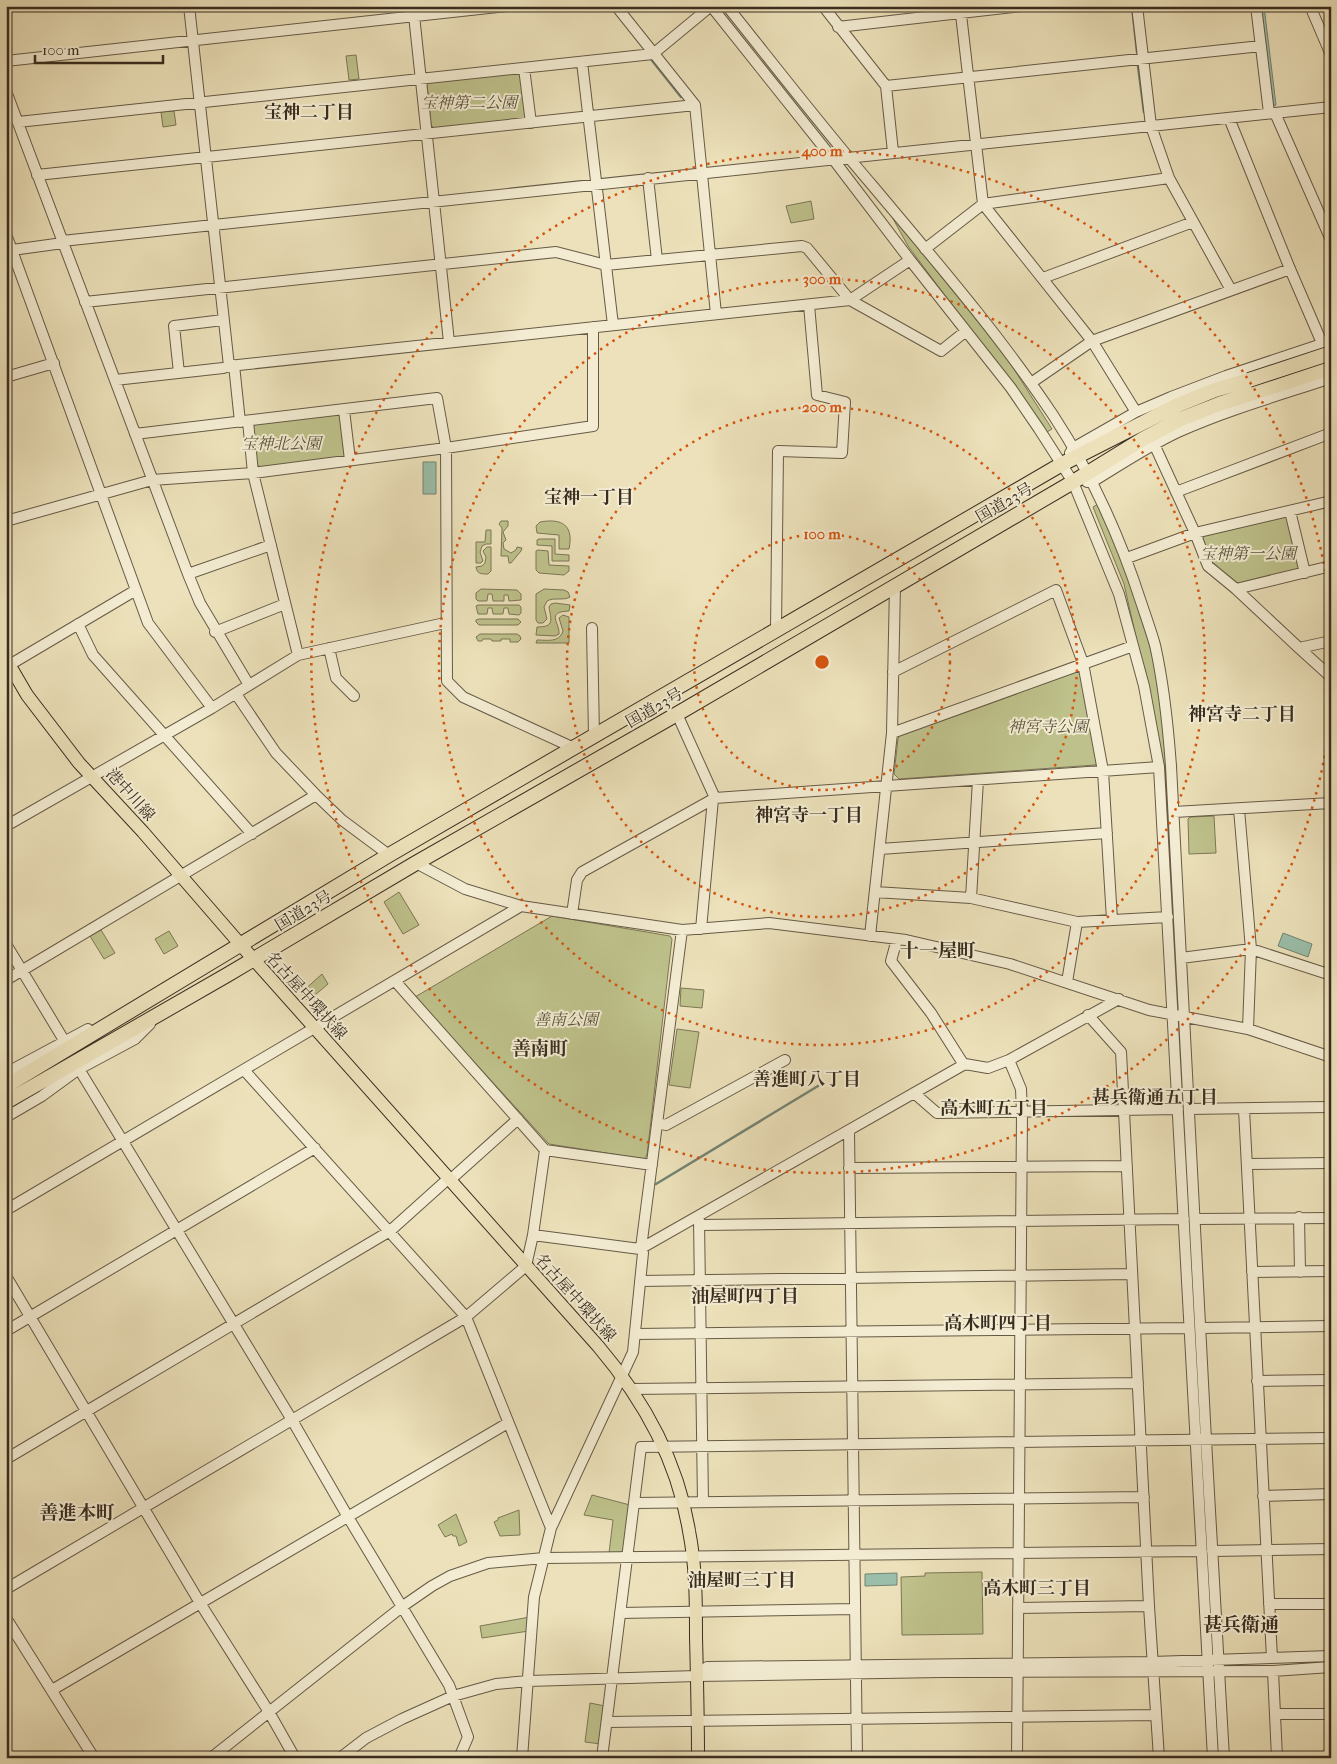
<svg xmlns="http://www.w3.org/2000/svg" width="1337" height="1764" viewBox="0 0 1337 1764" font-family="'IM FELL French Canon','Noto Serif JP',serif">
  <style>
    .green { fill: #bec18b; stroke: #7c7756 }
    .water { fill: #9abeaa; stroke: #738473 }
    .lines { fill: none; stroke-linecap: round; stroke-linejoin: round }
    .stream { stroke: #738473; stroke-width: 2.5 }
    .minor-casing { stroke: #665a46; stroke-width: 12 }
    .major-casing { stroke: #392d20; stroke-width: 14 }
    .highway-casing { stroke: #392d20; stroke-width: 16 }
    .minor { stroke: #f3ecd2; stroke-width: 10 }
    .major { stroke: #ece1ba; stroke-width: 12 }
    .highway { stroke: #ece1ba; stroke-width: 14 }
    .highway-bridge-casing { stroke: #392d20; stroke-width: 16; stroke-linecap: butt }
    .highway-bridge { stroke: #ece1ba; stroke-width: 14 }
    .ring { fill: none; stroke: #d6550e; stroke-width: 2.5; stroke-dasharray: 2.5 5 }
    .labels { text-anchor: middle; stroke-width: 4; stroke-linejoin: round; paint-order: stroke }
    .park-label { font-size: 16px; font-style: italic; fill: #5a523b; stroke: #f3ecd2 }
    .street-label { font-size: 16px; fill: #392d20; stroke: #f3ecd2 }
    .neighbourhood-label { font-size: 18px; font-weight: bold; fill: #392d20; stroke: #f3ecd2 }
    .quarter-label { font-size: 19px; font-weight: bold; fill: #392d20; stroke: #f3ecd2 }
    .centre { fill: #d6550e; stroke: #f3ecd2; stroke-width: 2.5 }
    .ring-label { font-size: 15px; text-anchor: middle; font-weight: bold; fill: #d6550e; stroke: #f3ecd2; stroke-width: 4; stroke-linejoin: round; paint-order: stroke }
  </style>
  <rect width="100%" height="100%" fill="#ece1ba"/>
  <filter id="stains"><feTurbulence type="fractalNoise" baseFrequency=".004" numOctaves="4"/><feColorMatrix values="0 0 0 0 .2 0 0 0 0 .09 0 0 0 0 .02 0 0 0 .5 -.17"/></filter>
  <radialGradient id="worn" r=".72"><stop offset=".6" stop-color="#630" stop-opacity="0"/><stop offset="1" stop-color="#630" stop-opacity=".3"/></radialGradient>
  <path class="green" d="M 356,55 L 359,79 L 349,80 L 346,56 Z
    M 519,73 L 523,76 L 528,117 L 524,119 L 435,129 L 431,125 L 427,85 L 430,82 Z
    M 174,111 L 176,125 L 163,127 L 161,112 Z
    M 811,201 L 814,219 L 791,223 L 786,206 Z
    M 891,215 L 1005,355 L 1052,429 L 1047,432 L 908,246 Z
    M 341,414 L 346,453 L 344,458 L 261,467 L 257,465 L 253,428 L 255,424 Z
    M 1098,504 C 1108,527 1119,550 1128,574 C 1145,621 1157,670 1164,719 L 1176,937 L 1173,938 L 1152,708 L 1124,584 L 1093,507 Z
    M 1285,517 L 1288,517 L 1300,565 L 1298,569 L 1236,584 L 1211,561 L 1202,540 L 1204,536 Z
    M 501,521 L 508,521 L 508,526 L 503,532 L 506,540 L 503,543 L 504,549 L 511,553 L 516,550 L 517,547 L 522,548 L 521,551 L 511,563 L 509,563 L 508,556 L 501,556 L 502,528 L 499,524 Z
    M 540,522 C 562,518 574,525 569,549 L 559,549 L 559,535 L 537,533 L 536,526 Z
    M 486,530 L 491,530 L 491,544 L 486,544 L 482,546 L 480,552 L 483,561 L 481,563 L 476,563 L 476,542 L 485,542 Z
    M 539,539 L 555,539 L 555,554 L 569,555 L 569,561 L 552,561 L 552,546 L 537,545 L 537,540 Z
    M 487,547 L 491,547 L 491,571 L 488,574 C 481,574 477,574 476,567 L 482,566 L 485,563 L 486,557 L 483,551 Z
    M 538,550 L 548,551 L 549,565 L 569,566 L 569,571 L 564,575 L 539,573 L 536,570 L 536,551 Z
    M 481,589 L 517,590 L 521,594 L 521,600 L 509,601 L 508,595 L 504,595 L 504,601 L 493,601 L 492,594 L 488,594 L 487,601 L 478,601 L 476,599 L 476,593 Z
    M 544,589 L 564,590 L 568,592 L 570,597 C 563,601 554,597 547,601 L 544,607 L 547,619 L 543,623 L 538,623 L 536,620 L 536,594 Z
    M 555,603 L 570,605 L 569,611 C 545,612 560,623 559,634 L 555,636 L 536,635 L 537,627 C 555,627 551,620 549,607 L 551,604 Z
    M 478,605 L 519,605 L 521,607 L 521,613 L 519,615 L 509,614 L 508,608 L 504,608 L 503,614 L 493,614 L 492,608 L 488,608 L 487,614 L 478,614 L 476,606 Z
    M 563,615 L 569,617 L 569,643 L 536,643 L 537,640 C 547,640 559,643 563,631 L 559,618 Z
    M 479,619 L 518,619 L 521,622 L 518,625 L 479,625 L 476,622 L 476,620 Z
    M 480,634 L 517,634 L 520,636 L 521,639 L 518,642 L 510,642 L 510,639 L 501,639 L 501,641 L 492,641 L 491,639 L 483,639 L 482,641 L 478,641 L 476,637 Z
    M 1079,671 L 1082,672 L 1097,763 L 1095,765 L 899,779 L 894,774 L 898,739 L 899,736 Z
    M 1214,816 L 1216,853 L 1189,854 L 1188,819 L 1190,817 Z
    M 399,892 L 419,925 L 403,934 L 384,902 Z
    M 552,916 L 670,936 L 672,939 L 647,1155 L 644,1159 L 549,1144 L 415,997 Z
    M 101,930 L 115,953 L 104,959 L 90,936 Z
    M 169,931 L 178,946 L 164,954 L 155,939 Z
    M 322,974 L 328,984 L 308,1001 L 301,993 Z
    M 681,988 L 704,990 L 702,1008 L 680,1006 Z
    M 677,1029 L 699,1032 L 690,1088 L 669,1085 Z
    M 592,1495 L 630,1505 L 624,1550 L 622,1553 L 609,1553 L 613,1520 L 584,1515 Z
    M 519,1510 L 520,1535 L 500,1536 L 494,1522 L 498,1520 L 498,1518 Z
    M 456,1514 L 467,1542 L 459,1546 L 456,1536 L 453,1536 L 452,1534 L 445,1537 L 438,1525 Z
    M 982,1572 L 983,1634 L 902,1635 L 901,1577 L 925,1576 L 925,1573 Z
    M 530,1617 L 529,1631 L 482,1638 L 480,1626 Z
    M 590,1703 L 605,1706 L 601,1744 L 585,1742 Z"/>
  <path class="water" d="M 1260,6 L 1264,6 L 1276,105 L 1272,106 Z
    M 423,462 L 436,462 L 436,494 L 423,494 Z
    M 1283,933 L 1312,944 L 1308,957 L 1278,946 Z
    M 897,1573 L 897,1585 L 865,1586 L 865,1574 Z"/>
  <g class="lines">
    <path class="stream" d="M 1132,6 L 1137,52
      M 650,58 L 681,97
      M 1138,66 L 1144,112
      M 656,1184 L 818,1086"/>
    <defs>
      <path id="minor" d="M 189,6 L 229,366
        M 413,6 L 449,342
        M 616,6 L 695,105 L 716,314
        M 711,6 L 833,159 L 910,260 L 1011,388 L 1039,429 L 1073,482 L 1119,594 L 1144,686 L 1159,767 L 1213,1758
        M 727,6 C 775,66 822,127 872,185 C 934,259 999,334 1053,415 C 1091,473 1120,537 1141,602 C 1146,617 1151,631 1155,645 C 1164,685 1168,725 1171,766 L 1206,1440 L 1224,1758
        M 823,6 L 886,86 L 893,152
        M 960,6 L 983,204 L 1092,341 L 1136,412
        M 1137,6 L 1151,126 L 1169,178 L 1231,290
        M 1256,6 L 1269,113
        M 1310,6 L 1331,55
        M 838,27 L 1021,6
        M 6,61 L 507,6
        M 582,62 L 613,325
        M 524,68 L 531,123
        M 886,86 L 1261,46
        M 6,91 L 188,574 L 200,603 L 249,685
        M 1275,113 L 1331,240
        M 1229,118 L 1290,269 L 1325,350
        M 18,122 L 653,54 L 711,6
        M 37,175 L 695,105
        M 648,178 L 657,260
        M 6,234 L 148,623 L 212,708
        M 62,241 L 1331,107
        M 925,249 L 983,204 L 1169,178
        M 12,250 L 63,243
        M 1043,278 L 1193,222
        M 85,302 L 556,252 L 606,265 L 802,246 L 807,248 L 850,300 L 941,351 L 966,331
        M 234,365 L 240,422
        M 179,373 L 174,326 L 223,320
        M 6,377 L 54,363
        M 115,380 L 223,368 L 229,366 L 850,300 L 910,260
        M 1031,383 L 1092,341 L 1290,269
        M 344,410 L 350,460
        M 248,421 L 253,473 L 298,655
        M 135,434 L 437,398 L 446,448 L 447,681 L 463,697 L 574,748
        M 1154,444 L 1195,533 L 1208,566 L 1236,589 L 1299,648 L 1331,641
        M 1070,453 L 1073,448 L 1136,412 L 1171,397 L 1226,376 L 1322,344
        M 1087,482 L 1092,482 C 1120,465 1148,446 1178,432 C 1227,410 1280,395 1331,378
        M 1176,492 L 1331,433
        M 1290,511 L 1305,573
        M 6,521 L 152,480 L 253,473 L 446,448 L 593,426 L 593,327
        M 1127,558 L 1195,533 L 1331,501
        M 188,574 L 271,545
        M 1236,589 L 1331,566
        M 78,624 L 93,655 L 252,834
        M 592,628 L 594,737
        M 776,630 L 778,451 L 842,453 L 845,402 L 817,395 L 809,305
        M 215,632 L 285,604
        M 329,648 L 336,678 L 354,696
        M 1299,648 L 1331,677
        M 6,667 L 136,590
        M 893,672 L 1056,590 L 1083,663 L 1103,771 L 1112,920
        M 236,694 L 276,753 L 316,795 L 342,820 L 389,855
        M 677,714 L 715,798
        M 892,733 L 1133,646
        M 1239,809 L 1251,949 L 1248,1029
        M 1174,812 L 1331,803
        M 6,826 L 212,708 L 298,655 L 445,623
        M 880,849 L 1107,833
        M 416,863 L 465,889 L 521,906 L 682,930 L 769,923 L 906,940 L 1010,964 L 1149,1010 L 1248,1029 L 1331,1057
        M 875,892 L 971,898 L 1077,922 L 1168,917
        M 971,898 L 978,780
        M 572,914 L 577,880 L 582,872 L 715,798 L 1159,767
        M 701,929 L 713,799
        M 870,936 L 892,733 L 895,585
        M 897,939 L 891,961 L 931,1013 L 964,1065
        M 6,944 L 65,1042
        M 1181,958 L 1251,949 L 1331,975
        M 6,980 L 316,795
        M 395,981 L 545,1150 L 652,1165
        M 1067,982 L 1077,922
        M 1088,1015 L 1121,1052 L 1149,1606 L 1159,1758
        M 1009,1060 L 1021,1089 L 1022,1113 L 1017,1758
        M 79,1069 L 292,1420 L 348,1517 L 449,1685 L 468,1737 L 459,1758
        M 244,1070 L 466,1317 L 551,1528
        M 6,1073 L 88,1029
        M 914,1093 L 937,1113 L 1178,1109
        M 1189,1109 L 1331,1107
        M 1244,1109 L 1272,1658
        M 6,1117 L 42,1096 L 79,1069 L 135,1039 L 150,1024
        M 657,1123 L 666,1125 L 785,1060
        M 849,1131 L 857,1758
        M 1247,1164 L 1331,1163
        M 849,1168 L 1127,1166
        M 450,1180 L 518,1119
        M 6,1210 L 521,906
        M 1299,1217 L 1300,1272
        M 1195,1219 L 1331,1218
        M 699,1220 L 703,1502
        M 699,1225 L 1184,1219
        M 533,1235 L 640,1249 L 965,1064 L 988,1068 L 1009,1060 L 1119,999
        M 1252,1272 L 1331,1271
        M 6,1276 L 200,1603 L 269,1712 L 295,1758
        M 640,1281 L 1132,1274
        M 1201,1328 L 1331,1326
        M 6,1331 L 315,1148
        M 635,1334 L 1189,1328
        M 1257,1381 L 1331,1380
        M 631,1389 L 1138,1383
        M 6,1459 L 390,1231 L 449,1178
        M 1263,1496 L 1331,1494
        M 634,1503 L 1144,1497
        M 1212,1551 L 1331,1549
        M 6,1589 L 466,1317 L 526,1266 L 533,1235 L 545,1150
        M 1269,1604 L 1331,1604
        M 1018,1608 L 1149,1606
        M 620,1613 L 855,1609
        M 6,1618 L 94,1758
        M 1273,1671 L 1277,1758
        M 697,1676 L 707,1667 L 1152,1662 L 1331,1656
        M 52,1690 L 508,1423
        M 1275,1714 L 1331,1714
        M 607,1722 L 1156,1715
        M 211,1758 L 403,1606 L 432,1586 L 450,1576 L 488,1563 L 544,1558 L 1201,1551
        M 340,1758 L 366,1738 L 402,1719 L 453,1696 L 496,1684 L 528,1681 L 697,1676 L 942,1672 L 1273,1671 L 1331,1667
        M 522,1758 L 534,1597 L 538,1581 L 551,1528 L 633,1352 L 643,1253 L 641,1248 L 682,930
        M 602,1758 L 641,1447 L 1331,1438"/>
      <path id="major" d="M 6,659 L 27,695 L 79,763 L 143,832 L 240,944 L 598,1346 C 643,1399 678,1462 689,1531 C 696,1566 696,1601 696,1637 C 697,1677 698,1717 698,1758"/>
      <path id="highway" d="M 6,1086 L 389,855 L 1062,464 L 1178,405 L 1215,390 L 1249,380
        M 6,1102 L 227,975 L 416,863 L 677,714 L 1073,482 L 1143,439 L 1181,419 L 1219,404 L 1331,368"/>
    </defs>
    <use href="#minor" class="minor-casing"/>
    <use href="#major" class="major-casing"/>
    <use href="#highway" class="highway-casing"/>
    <use href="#minor" class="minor"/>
    <use href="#major" class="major"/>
    <use href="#highway" class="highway"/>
    <defs>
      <path id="highway-bridge" d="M 1249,380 L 1331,353"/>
    </defs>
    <use href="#highway-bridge" class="highway-bridge-casing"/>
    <use href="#highway-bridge" class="highway-bridge"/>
  </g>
  <g class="ring">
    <circle cx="822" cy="662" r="128"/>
    <circle cx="822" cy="662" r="255"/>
    <circle cx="822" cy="662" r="383"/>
    <path d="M1331 711A511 511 0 1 1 1331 613"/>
  </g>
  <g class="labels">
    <g class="park-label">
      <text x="469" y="108">宝神第二公園</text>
      <text x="281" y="449">宝神北公園</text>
      <text x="1248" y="559">宝神第一公園</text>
      <text x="1048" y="732">神宮寺公園</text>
      <text x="566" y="1025">善南公園</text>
    </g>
    <g class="street-label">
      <text transform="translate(1004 502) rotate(-30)" y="6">国道23号</text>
      <text transform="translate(654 707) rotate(-30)" y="6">国道23号</text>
      <text transform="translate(131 794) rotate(48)" y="6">港中川線</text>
      <text transform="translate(303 910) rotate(-31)" y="6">国道23号</text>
      <text transform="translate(307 995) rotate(48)" y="6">名古屋中環状線</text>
      <text transform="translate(576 1297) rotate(48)" y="6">名古屋中環状線</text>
    </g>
    <g class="neighbourhood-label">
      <text x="309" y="118">宝神二丁目</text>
      <text x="589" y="503">宝神一丁目</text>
      <text x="1242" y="720">神宮寺二丁目</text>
      <text x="809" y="821">神宮寺一丁目</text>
      <text x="807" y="1085">善進町八丁目</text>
      <text x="1155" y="1103">甚兵衛通五丁目</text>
      <text x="994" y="1114">高木町五丁目</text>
      <text x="745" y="1302">油屋町四丁目</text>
      <text x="998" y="1329">高木町四丁目</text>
      <text x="742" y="1586">油屋町三丁目</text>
      <text x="1037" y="1594">高木町三丁目</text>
    </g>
    <g class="quarter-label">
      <text x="938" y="957">十一屋町</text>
      <text x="540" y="1055">善南町</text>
      <text x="77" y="1519">善進本町</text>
      <text x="1241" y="1631">甚兵衛通</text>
    </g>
  </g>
  <circle cx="822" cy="662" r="8" class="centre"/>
  <g class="ring-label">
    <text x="822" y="156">400 m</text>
    <text x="822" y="284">300 m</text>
    <text x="822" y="412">200 m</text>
    <text x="822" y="539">100 m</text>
  </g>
  <rect width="1337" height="1764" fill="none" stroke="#ece1ba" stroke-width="25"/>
  <rect x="8" y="8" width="1322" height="1749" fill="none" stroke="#392d20" stroke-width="2.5"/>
  <rect x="12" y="12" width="1312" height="1739" fill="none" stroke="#392d20"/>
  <path d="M35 55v8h128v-8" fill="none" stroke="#392d20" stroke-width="2.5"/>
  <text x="42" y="55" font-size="15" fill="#392d20" stroke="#f3ecd2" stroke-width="4" paint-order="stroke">100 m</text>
  <rect width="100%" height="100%" filter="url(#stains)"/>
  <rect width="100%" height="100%" fill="url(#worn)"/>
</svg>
